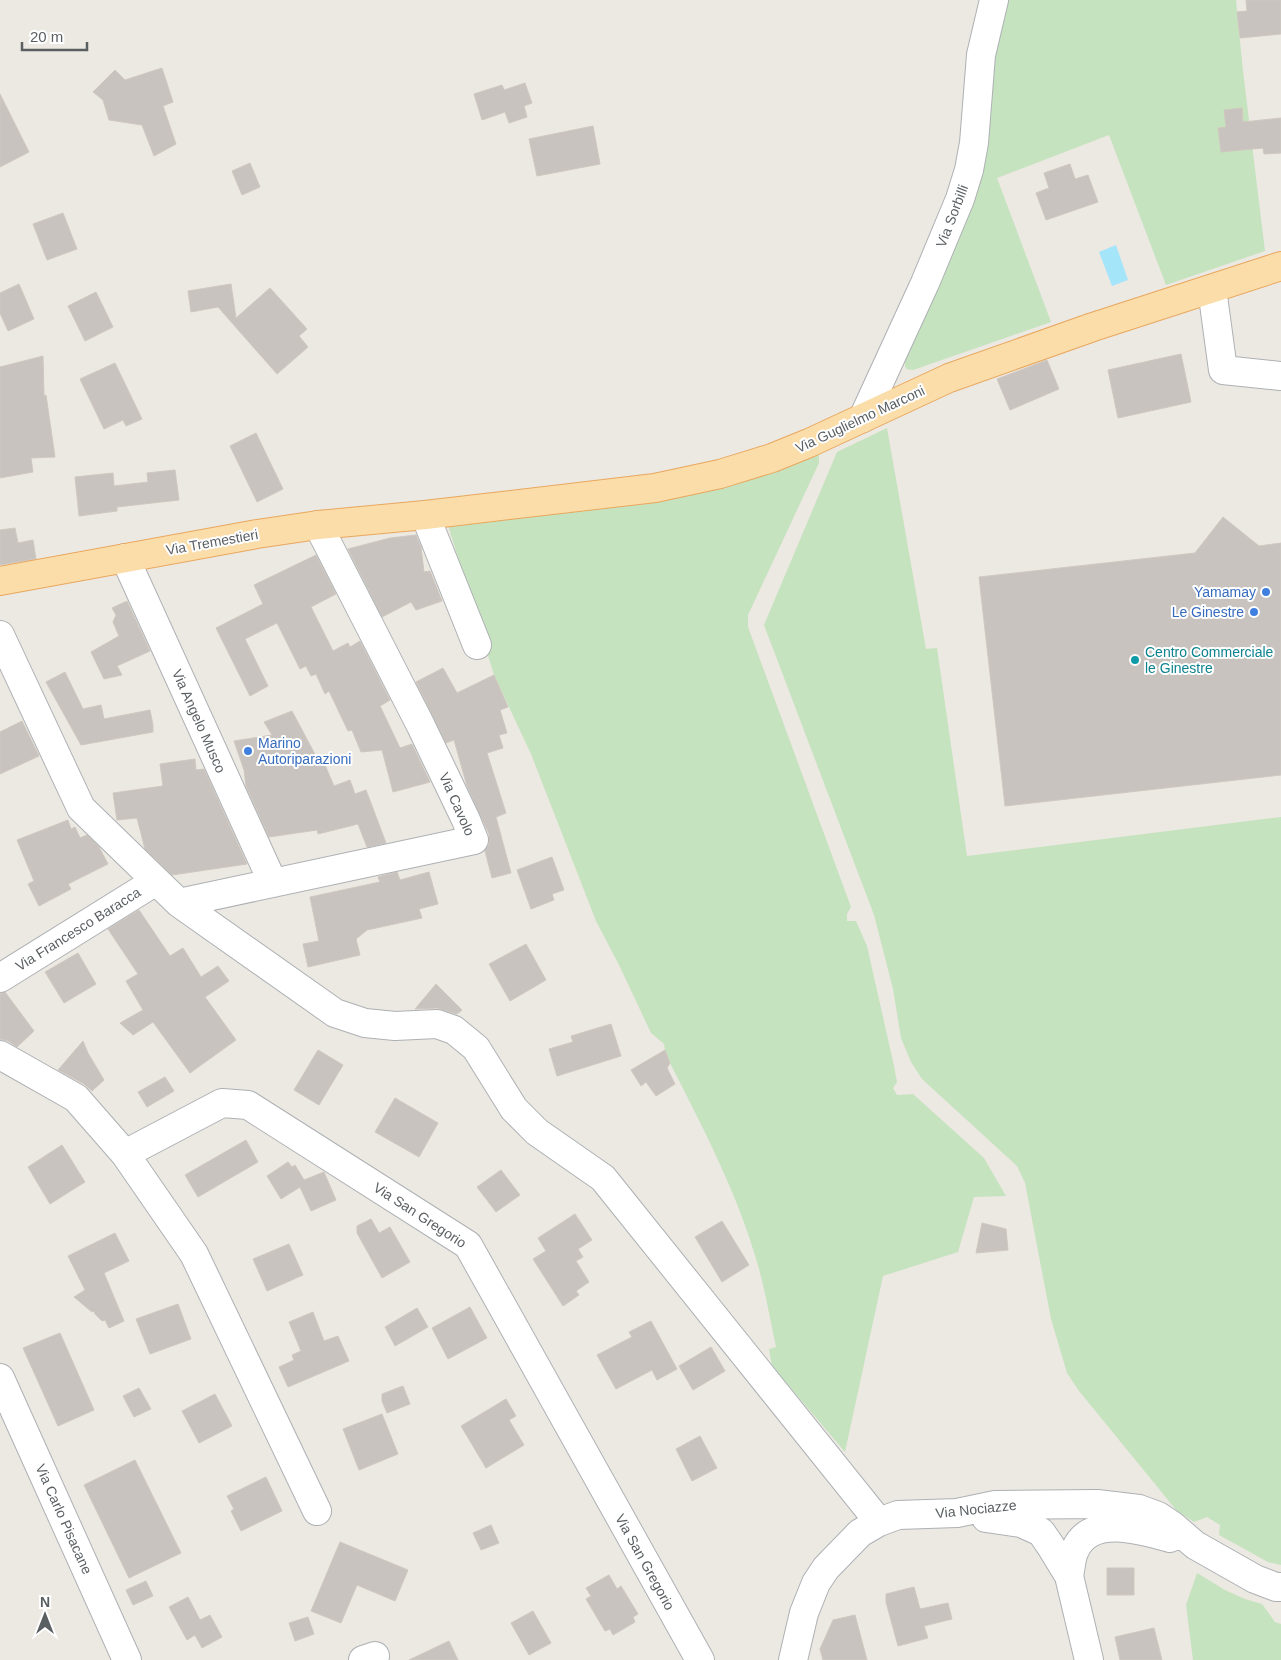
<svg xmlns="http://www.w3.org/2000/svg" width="1281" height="1660" viewBox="0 0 1281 1660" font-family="Helvetica,sans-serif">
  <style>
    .green { fill: #c6e3bf }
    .water { fill: #a4e5fa }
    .building { fill: #c8c3bf; stroke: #d0c8c0 }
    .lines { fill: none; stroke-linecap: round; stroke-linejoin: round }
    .minor-casing { stroke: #adb1b4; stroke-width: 30 }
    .major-casing { stroke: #e9a75e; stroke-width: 30 }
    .minor { stroke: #fff; stroke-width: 28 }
    .major { stroke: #fadda9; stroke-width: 28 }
    .shop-dot { fill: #3f7fe0; stroke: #fff; stroke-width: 2 }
    .culture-dot { fill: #0f9aa8; stroke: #fff; stroke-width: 2 }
    .labels { text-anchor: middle; stroke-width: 4; stroke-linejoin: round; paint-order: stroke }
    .street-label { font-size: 14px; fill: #5a5f62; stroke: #fff }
    .shop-label { font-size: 14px; fill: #366cbe; stroke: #fff; text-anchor: end }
    .culture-label { font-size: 14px; fill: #0d838f; stroke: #fff; text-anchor: start }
  </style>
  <rect width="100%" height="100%" fill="#ece8e2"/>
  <path class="green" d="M 1001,0 L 1236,0 L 1243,71 L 1265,251 L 1166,285 L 1109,135 L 997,178 L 1051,322 L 913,370 L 906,369 L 904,361 L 961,214 Z
    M 887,428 L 926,649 L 937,648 L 967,856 L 1281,817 L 1281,1565 L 1268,1562 L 1219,1535 L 1220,1525 L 1207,1517 L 1194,1522 L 1177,1511 L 1079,1391 L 1067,1373 L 1051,1319 L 1025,1183 L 1017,1166 L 922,1079 L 911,1062 L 901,1038 L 893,989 L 874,915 L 764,625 L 837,452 Z
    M 819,454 L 819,463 L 748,615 L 748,627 L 851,907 L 847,914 L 847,921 L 856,921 L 867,946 L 894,1066 L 897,1082 L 893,1088 L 897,1095 L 913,1094 L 984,1158 L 1006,1196 L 974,1197 L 958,1252 L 883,1276 L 845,1452 L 772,1366 L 769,1349 L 776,1347 C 770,1319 765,1289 757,1262 C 737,1192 703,1128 670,1063 L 665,1050 L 664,1044 L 651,1033 L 619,965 L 596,921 L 531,754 L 494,675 L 448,525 L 727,484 Z
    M 1197,1573 L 1225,1590 L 1245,1599 L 1262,1604 L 1275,1622 L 1281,1624 L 1281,1660 L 1193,1660 L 1186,1605 Z"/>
  <path class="water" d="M 1116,245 L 1128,280 L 1112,286 L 1099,252 Z"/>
  <path class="building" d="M 1246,0 L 1281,0 L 1281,34 L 1240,38 L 1237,12 L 1247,11 Z
    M 162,68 L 173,102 L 163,106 L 176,144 L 154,156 L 142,125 L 109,120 L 103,100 L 93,92 L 115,70 L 125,80 Z
    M 525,83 L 532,103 L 524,106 L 527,117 L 509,123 L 505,112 L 482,120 L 474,94 L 502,85 L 504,90 Z
    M 0,94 L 29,152 L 0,167 Z
    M 1242,108 L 1243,122 L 1281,118 L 1281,153 L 1264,154 L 1263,148 L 1221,152 L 1218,128 L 1226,127 L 1224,110 Z
    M 593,126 L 600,164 L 537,176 L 529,139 Z
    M 250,163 L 260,187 L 242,195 L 232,171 Z
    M 1070,164 L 1075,179 L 1088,175 L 1098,202 L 1046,220 L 1036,193 L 1049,188 L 1044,173 Z
    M 63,213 L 77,249 L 47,260 L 33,224 Z
    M 19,284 L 34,319 L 8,331 L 0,313 L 0,293 Z
    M 231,284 L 236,318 L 270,288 L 307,329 L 299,336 L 308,347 L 277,374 L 218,307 L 191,312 L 188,291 Z
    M 96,292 L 113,327 L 85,341 L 68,306 Z
    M 1181,354 L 1191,402 L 1118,418 L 1108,370 Z
    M 43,356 L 44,396 L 46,395 L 55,457 L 31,458 L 33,472 L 0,478 L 0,367 Z
    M 1047,360 L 1059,389 L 1010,410 L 997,379 Z
    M 115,363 L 142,419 L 126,426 L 123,420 L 104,429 L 80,379 Z
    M 256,433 L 283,489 L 257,502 L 230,446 Z
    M 175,470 L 179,500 L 117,507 L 117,511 L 79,516 L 75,477 L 113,473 L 114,486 L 148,482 L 147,473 Z
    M 1223,517 L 1259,546 L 1281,543 L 1281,775 L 1005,806 L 979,577 L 1195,553 Z
    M 15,528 L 18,543 L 33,540 L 36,559 L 0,565 L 0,530 Z
    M 416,535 L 421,547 L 424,572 L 430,571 L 442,601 L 416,610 L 411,602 L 382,617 L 348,549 L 390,538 Z
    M 316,555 L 336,594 L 311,607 L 333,651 L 348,643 L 350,647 L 360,641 L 390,700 L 380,706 L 400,748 L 412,744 L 430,782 L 393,792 L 382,750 L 361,752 L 352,730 L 348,731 L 329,691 L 325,694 L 316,674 L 311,676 L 306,666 L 300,669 L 277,623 L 245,639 L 268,686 L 250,696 L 216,628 L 263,604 L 254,585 Z
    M 127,601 L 150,651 L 117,666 L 122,675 L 104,679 L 91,652 L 119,636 L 113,622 L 116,615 L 112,608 Z
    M 443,668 L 457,693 L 494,675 L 508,707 L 500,710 L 507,733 L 499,735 L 503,748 L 487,753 L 506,813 L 496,817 L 511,873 L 492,878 L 485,851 L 489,844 L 489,834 L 467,786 L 454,740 L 446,743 L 416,682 Z
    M 65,672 L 83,709 L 101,705 L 104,719 L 150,710 L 153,725 L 153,732 L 81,745 L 46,682 Z
    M 292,711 L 318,760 L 323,760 L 334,786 L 350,780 L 355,794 L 366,790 L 386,843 L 367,847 L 358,824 L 318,834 L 317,830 L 269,837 L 246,786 L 244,770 L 234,741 L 272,735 L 264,722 Z
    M 22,721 L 39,756 L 0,774 L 0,732 Z
    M 195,759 L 196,770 L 204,769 L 247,864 L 172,875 L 145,849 L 137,818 L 117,820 L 113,793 L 163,786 L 160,764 Z
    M 68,820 L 71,829 L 75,827 L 80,838 L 87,835 L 99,847 L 108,864 L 68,884 L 71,889 L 39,906 L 28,884 L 34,881 L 17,840 Z
    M 552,857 L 564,890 L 552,894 L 554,900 L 531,909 L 517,870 Z
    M 397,872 L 400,880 L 429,872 L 438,904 L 419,909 L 422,918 L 367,930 L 356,939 L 360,955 L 308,967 L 303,944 L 319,941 L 310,897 L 380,882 L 378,877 Z
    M 139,910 L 170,956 L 183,948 L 201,977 L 218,966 L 229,981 L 205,997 L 236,1040 L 190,1073 L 153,1022 L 133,1035 L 120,1023 L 143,1010 L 126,981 L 138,974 L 108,929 Z
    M 526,944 L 546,980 L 510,1001 L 489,964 Z
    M 78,953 L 96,984 L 64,1003 L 45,972 Z
    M 436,984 L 462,1010 L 457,1014 L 437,1008 L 415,1009 Z
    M 5,992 L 34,1031 L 17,1047 L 8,1041 L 0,1039 L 0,994 Z
    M 611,1024 L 621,1056 L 557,1076 L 549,1049 L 573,1042 L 571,1036 Z
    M 83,1041 L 88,1053 L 104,1080 L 92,1091 L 84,1084 L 58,1070 Z
    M 318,1050 L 343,1065 L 319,1105 L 294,1090 Z
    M 665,1050 L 670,1063 L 667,1068 L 675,1084 L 656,1096 L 646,1082 L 641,1086 L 631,1070 Z
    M 165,1077 L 174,1091 L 147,1107 L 138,1092 Z
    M 395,1098 L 438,1123 L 419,1157 L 375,1132 Z
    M 246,1140 L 258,1162 L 198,1197 L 185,1175 Z
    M 62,1145 L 85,1182 L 50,1204 L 28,1167 Z
    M 288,1162 L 292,1167 L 295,1165 L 304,1180 L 324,1172 L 336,1200 L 311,1211 L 300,1187 L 281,1199 L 267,1176 Z
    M 501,1170 L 520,1195 L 496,1212 L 477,1187 Z
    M 575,1214 L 592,1240 L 578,1249 L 583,1257 L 576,1261 L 589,1282 L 576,1291 L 579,1295 L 563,1306 L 533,1259 L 546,1251 L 538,1238 Z
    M 371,1219 L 379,1233 L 390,1227 L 410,1262 L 382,1278 L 357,1233 L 357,1226 Z
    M 722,1221 L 749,1265 L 722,1282 L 695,1237 Z
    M 982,1223 L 1006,1229 L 1008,1250 L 976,1253 Z
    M 115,1233 L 129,1261 L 104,1273 L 124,1321 L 109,1328 L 105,1320 L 102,1321 L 95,1314 L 94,1311 L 92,1312 L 74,1297 L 85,1290 L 68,1256 Z
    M 289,1244 L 303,1275 L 267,1291 L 253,1259 Z
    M 178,1304 L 191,1339 L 150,1354 L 136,1319 Z
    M 470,1307 L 487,1338 L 448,1359 L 432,1328 Z
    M 417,1308 L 428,1327 L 395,1346 L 385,1327 Z
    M 313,1312 L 324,1341 L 338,1336 L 349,1361 L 288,1387 L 279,1367 L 294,1360 L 292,1355 L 301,1351 L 289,1322 Z
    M 651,1321 L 677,1369 L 657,1380 L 652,1370 L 616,1389 L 597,1355 L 632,1337 L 629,1332 Z
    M 60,1333 L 94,1410 L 58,1426 L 23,1348 Z
    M 711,1347 L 725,1371 L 693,1390 L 679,1366 Z
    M 403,1386 L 410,1404 L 387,1413 L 382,1401 L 382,1394 Z
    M 139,1388 L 151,1409 L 134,1417 L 123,1396 Z
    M 215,1394 L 232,1426 L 199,1443 L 182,1411 Z
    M 506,1399 L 516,1416 L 509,1420 L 524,1445 L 486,1468 L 461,1426 Z
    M 382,1414 L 398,1454 L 359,1470 L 343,1429 Z
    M 700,1436 L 717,1468 L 692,1481 L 676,1449 Z
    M 135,1460 L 181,1553 L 129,1578 L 84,1485 Z
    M 266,1477 L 282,1511 L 241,1531 L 231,1511 L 234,1509 L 227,1496 Z
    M 491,1525 L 499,1543 L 481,1550 L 473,1533 Z
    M 340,1542 L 408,1570 L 395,1601 L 357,1585 L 341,1623 L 311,1611 Z
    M 1107,1568 L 1134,1568 L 1134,1595 L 1107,1595 Z
    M 609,1575 L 617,1589 L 621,1586 L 638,1614 L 633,1617 L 635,1622 L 613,1635 L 610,1629 L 605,1631 L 586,1599 L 591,1596 L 586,1588 Z
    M 146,1581 L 153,1596 L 133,1605 L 126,1590 Z
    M 914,1587 L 920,1609 L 948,1603 L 952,1619 L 924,1626 L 928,1638 L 898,1646 L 886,1602 L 886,1594 Z
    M 188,1597 L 200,1620 L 210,1615 L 222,1637 L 202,1648 L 195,1635 L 187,1640 L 169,1607 Z
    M 533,1611 L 551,1643 L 529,1655 L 511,1623 Z
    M 855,1615 L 867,1660 L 823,1660 L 820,1649 L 833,1620 Z
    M 308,1617 L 314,1634 L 295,1641 L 289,1623 Z
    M 1154,1628 L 1162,1660 L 1120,1660 L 1115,1637 Z
    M 449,1641 L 458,1660 L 409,1660 Z"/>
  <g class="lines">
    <defs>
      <path id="minor" d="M 1212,289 L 1223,370 L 1281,376
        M 863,418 L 925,283 L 960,199 L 969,170 L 974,143 L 981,55 L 994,0
        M 425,515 L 477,645
        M 125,558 L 273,883
        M 0,635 L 81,808 L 179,903 L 335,1013 L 365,1023 L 395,1026 L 437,1024 L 454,1030 L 476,1048 L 514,1109 L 537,1132 L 603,1178 L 879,1522
        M 179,903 L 474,840 L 466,820 L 421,726 L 318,525
        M 0,978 L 156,881
        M 0,1055 L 76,1098 L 125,1154 L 222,1103 L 248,1105 L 468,1245 L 700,1660
        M 125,1154 L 194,1254 L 317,1511
        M 0,1378 L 127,1660
        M 986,1518 L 1021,1523 L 1041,1532 L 1050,1545 L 1069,1576 L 1089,1660
        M 1069,1576 C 1071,1568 1071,1557 1075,1550 C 1090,1514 1142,1530 1170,1538
        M 363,1660 L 375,1656
        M 793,1660 L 804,1613 L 816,1583 L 826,1568 L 860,1533 L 879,1522 L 898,1515 L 957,1513 L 995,1505 L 1097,1504 L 1139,1509 L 1158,1516 L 1173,1526 L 1195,1545 L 1255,1579 L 1276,1587 L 1281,1587"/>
      <path id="major" d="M 0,581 L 257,534 L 318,525 L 425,515 L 655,488 L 720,474 L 772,458 L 809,443 L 949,378 L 1093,327 L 1281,266"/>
    </defs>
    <use href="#minor" class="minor-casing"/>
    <use href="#major" class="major-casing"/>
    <use href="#minor" class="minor"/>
    <use href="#major" class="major"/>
  </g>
  <g class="shop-dot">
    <circle cx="1266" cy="592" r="5"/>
    <circle cx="1254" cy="612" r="5"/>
    <circle cx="248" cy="751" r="5"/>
  </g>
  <circle class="culture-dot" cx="1135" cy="660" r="5"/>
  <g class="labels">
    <g class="street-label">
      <text transform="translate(952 216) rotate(-69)" y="5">Via Sorbilli</text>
      <text transform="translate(860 419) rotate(-25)" y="5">Via Guglielmo Marconi</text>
      <text transform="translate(212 542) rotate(-10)" y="5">Via Tremestieri</text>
      <text transform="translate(199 721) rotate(66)" y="5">Via Angelo Musco</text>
      <text transform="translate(457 804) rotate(66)" y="5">Via Cavolo</text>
      <text transform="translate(78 929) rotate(-32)" y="5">Via Francesco Baracca</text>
      <text transform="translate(420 1215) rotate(33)" y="5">Via San Gregorio</text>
      <text transform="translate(976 1509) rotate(-6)" y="5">Via Nociazze</text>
      <text transform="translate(64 1519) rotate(66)" y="5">Via Carlo Pisacane</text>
      <text transform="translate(645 1562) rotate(61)" y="5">Via San Gregorio</text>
    </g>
    <g class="shop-label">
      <text x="1256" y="597">Yamamay</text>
      <text x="1244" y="617">Le Ginestre</text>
      <text x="258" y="748" text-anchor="start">Marino<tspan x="258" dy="16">Autoriparazioni</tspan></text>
    </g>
    <g class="culture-label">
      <text x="1145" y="657">Centro Commerciale<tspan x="1145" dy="16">le Ginestre</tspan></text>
    </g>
  </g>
  <g transform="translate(45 1615)" stroke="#ffffff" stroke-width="4" paint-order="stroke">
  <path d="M0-4L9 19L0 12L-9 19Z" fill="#5a5f62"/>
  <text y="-8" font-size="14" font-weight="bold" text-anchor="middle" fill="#5a5f62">N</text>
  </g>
  <path d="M22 42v8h65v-8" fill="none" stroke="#5a5f62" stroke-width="2.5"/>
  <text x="30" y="42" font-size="15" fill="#5a5f62" stroke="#ffffff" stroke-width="4" paint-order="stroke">20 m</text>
</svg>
